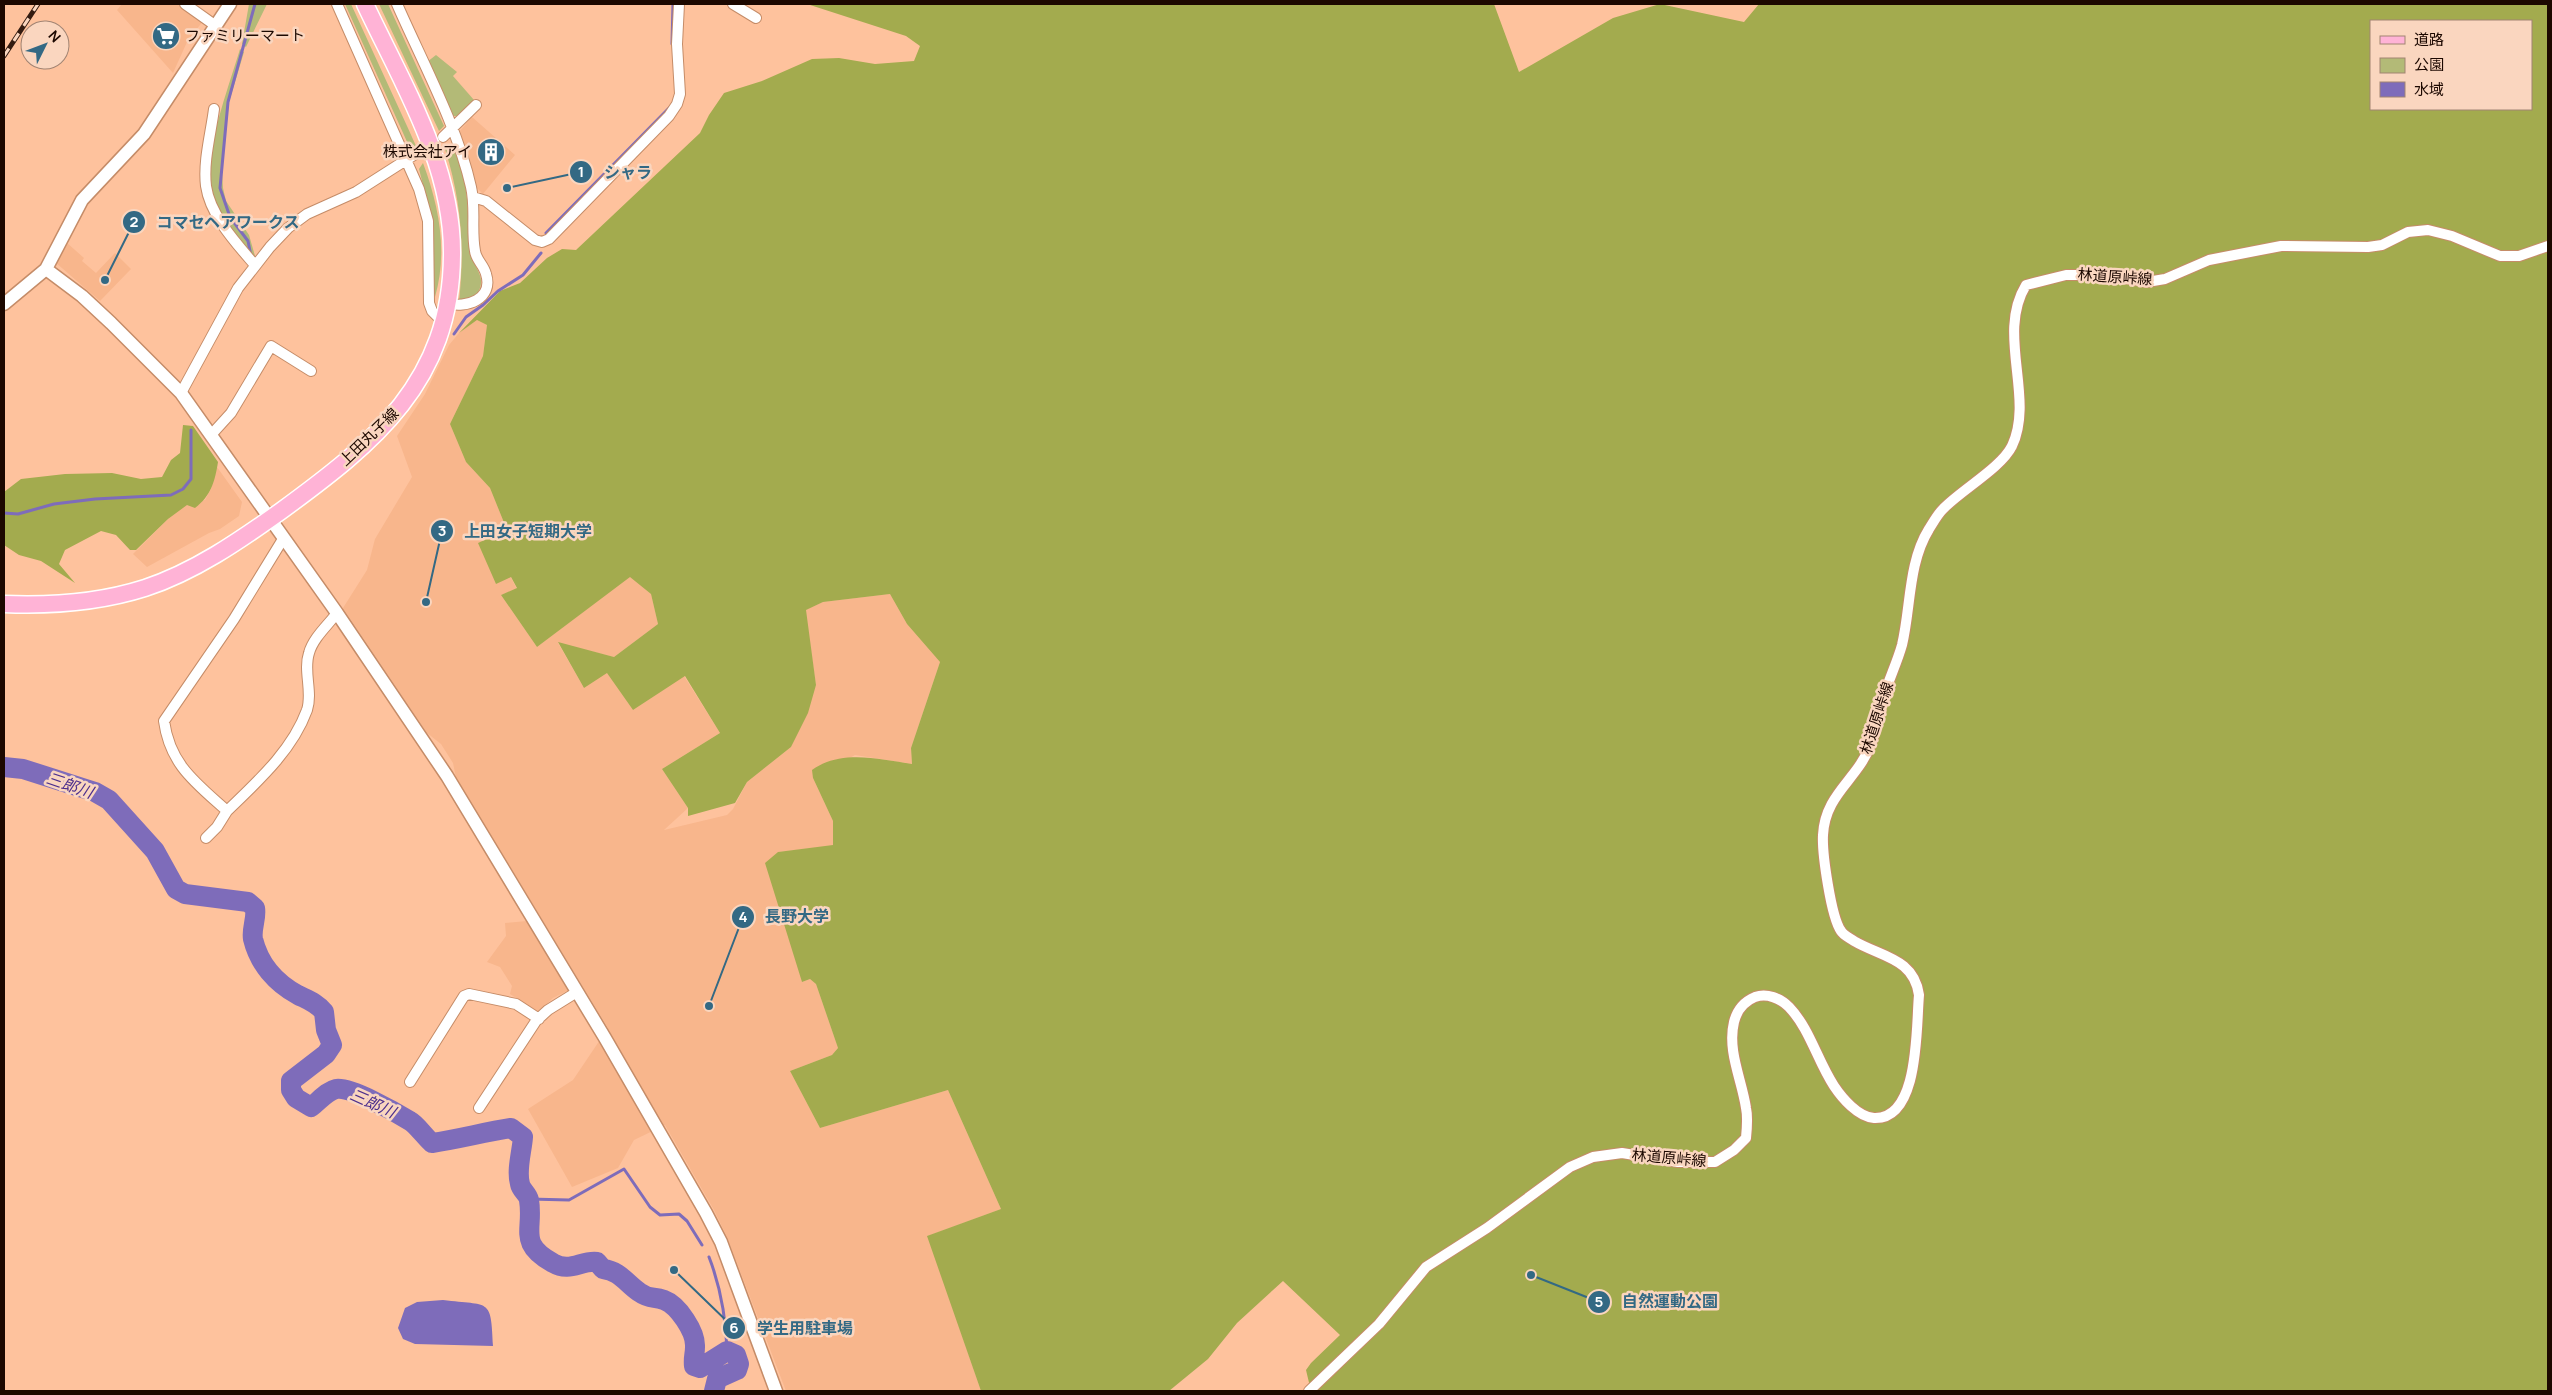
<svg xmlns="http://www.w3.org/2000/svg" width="2552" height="1395" viewBox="0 0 2552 1395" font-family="Manrope,'Noto Sans JP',sans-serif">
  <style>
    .built { fill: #f8b68c }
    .green { fill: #b3ba77 }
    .forest { fill: #a3ab4e; fill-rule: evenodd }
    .water { fill: #7e6cba }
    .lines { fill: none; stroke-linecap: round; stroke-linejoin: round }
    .stream { stroke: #7e6cba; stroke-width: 3 }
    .river { stroke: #7e6cba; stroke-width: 20 }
    .minor-casing { stroke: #c58c68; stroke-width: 12 }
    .tertiary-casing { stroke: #c58c68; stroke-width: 15 }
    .primary-casing { stroke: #fff; stroke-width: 19 }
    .minor { stroke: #fff; stroke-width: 10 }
    .tertiary { stroke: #fff; stroke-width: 12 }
    .primary { stroke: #ffb3d6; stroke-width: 16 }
    .rail-casing { stroke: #341c11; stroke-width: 5 }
    .rail { stroke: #fad6bf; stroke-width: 3; stroke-dasharray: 9; stroke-linecap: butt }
    .labels { text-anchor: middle; stroke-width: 5; stroke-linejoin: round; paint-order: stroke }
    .poi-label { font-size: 15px; fill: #1c0800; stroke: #fad6bf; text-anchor: start }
    .street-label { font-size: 15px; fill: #1c0800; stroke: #fad6bf }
    .water-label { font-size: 16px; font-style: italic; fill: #4d2f8d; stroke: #fad6bf }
    .leader { fill: none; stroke: #336984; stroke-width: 2 }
    .callout-dot { fill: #336984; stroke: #fad6bf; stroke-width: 2 }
    .mark-label { font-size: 15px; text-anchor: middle; font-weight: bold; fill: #fff }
    .callout-label { font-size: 16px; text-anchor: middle; font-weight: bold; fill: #336984; stroke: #fad6bf; stroke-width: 5; stroke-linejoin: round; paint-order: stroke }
  </style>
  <rect width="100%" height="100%" fill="#fec29d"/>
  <path class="built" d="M 122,4 L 177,4 L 203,21 L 187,42 L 173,73 L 117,10 Z
    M 472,117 L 515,155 L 483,194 L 476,187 L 459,132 Z
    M 66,242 L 84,258 L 82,261 L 96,273 L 115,253 L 131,269 L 100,301 L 55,262 Z
    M 477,320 L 487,325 L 483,356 L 450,424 L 466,462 L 490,488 L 507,530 L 496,584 L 510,576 L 517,589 L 501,595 L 537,647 L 630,576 L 651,594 L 658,624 L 614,657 L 558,643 L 584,688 L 607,672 L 633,710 L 684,676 L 720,733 L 662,769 L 688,808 L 664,830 L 727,815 L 733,809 L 747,782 L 791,747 L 816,685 L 805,610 L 823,602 L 890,594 L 907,624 L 940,662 L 911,748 L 912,764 L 855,755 L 813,778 L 833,821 L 833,846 L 778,852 L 802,982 L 810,979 L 816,984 L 838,1048 L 832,1055 L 790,1071 L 820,1128 L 948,1090 L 1001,1209 L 928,1236 L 981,1391 L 786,1391 L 727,1237 L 714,1210 L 665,1125 L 634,1140 L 618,1168 L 572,1187 L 528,1109 L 573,1080 L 608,1028 L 456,778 L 453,763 L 441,744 L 427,733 L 343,608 L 367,570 L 375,539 L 412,477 L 397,436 L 425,394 L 449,345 L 459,333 Z
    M 217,467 L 242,502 L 239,516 L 220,529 L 209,533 L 147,567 L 133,554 L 168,519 L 187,504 L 205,500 L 211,489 Z
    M 527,921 L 569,990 L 553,998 L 538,1012 L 510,994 L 512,986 L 500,967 L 487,962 L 506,936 L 505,923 Z"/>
  <path class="green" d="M 249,4 L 267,4 L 246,47 L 242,44 Z
    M 345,4 L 351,4 L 407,126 L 416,146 L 413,148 L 408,144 Z
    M 379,4 L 388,4 L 444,126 L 439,131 Z
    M 240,49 L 244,52 L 229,102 L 222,172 L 223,188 L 226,201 L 249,235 L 255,256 L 253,258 C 238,238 216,216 210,191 C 202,158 230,83 240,49 Z
    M 436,55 L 457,72 L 453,76 L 474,100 L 459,116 L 452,116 L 427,62 Z
    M 451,147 C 473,174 465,229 473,259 C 476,270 484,276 480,288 C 477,298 468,299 459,301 C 465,248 461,199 445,149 Z
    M 423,163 C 439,206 448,252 435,297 L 432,287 L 432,220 L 419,169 Z"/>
  <path class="forest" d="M 807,4 L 1494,4 L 1519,72 L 1613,18 L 1660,4 L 1744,22 L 1759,4 L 2548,4 L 2548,1391 L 1311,1391 L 1306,1370 L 1311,1363 L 1340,1335 L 1283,1281 L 1237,1323 L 1208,1359 L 1169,1391 L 981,1391 L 927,1236 L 1001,1209 L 948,1090 L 820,1128 L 790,1071 L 832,1055 L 838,1048 L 816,984 L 810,979 L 802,982 L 765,863 L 778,852 L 833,845 L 833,821 L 813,778 L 812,770 C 841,749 879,759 912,764 L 911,748 L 940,662 L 907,624 L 890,594 L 823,602 L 806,610 L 816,685 L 808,713 L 791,747 L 747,782 L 735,803 L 688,816 L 688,808 L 662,769 L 720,733 L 685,676 L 633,710 L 607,673 L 584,688 L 558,642 L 614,657 L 658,624 L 651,594 L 630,577 L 537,647 L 501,595 L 517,588 L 511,577 L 496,584 L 478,543 L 507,530 L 490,488 L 466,462 L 450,424 L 483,356 L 487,325 L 477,320 L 459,333 L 500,291 L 520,283 L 547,258 L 562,249 L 576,250 L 700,133 L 709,115 L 724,93 L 762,81 L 812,59 L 839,58 L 875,64 L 914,61 L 920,46 L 906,36 ZM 2371,21 L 2531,21 L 2531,109 L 2371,109 Z
    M 183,425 L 193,426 L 218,462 C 215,481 211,496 195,508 L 187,505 L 168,519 L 136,550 L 130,550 L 116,535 L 101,531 L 65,550 L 59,564 L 75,583 L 41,561 L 19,555 L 4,545 L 4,492 L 21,479 L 65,474 L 112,473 L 141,479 L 162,477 L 171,460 L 180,453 Z"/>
  <path class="water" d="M 443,1300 C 490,1306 491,1297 493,1346 L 415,1344 L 403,1339 L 398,1328 L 405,1308 L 417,1302 Z"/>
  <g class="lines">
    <path class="stream" d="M 672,44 L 673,4
      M 546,233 L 670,107
      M 251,256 L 248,241 L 230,217 L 220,188 L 228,102 L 255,4
      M 454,334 L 466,317 L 483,305 L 498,291 L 523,275 L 541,253
      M 4,513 L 18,514 L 54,504 L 95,499 L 171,495 L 183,489 L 191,479 L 191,430
      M 529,1199 L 569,1200 L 624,1169 L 650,1207 L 660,1215 L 679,1214 L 687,1221 L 702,1245
      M 709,1257 C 721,1288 726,1318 727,1351"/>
    <path class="river" d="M 4,767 L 23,769 L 95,792 L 109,800 L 155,851 L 176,889 L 185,894 L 248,902 L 255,908 C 257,918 251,929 253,939 C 259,964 276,983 298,995 C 308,1000 317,1003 324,1012 L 326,1030 L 332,1045 L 326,1054 L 291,1081 L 291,1090 L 296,1098 L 311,1107 C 319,1101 327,1091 336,1089 C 350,1086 397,1113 410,1121 C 416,1124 426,1138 432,1143 C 459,1139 485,1132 511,1128 L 523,1137 C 522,1151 516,1170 520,1184 C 521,1190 528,1194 529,1200 C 534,1230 517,1243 553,1263 C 570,1273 581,1260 597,1262 L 603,1269 C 620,1271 626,1283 639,1292 C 650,1300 653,1296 664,1300 C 678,1305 696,1332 695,1347 C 695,1354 693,1358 694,1366 L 700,1368 L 727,1351 L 736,1355 L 739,1364 L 737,1370 L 717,1379 L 714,1391"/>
    <defs>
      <path id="minor" d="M 185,4 L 216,26
        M 337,4 L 419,189 L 428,221 L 429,303 L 432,311 L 442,321
        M 397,4 C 421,59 458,128 471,187 C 476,208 471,230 475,251 C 476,260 484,265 486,274 C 494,299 466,309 447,303
        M 733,4 L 756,18
        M 214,109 C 211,133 203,161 206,186 C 210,215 236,243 254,264
        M 443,137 L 476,105
        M 473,197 L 486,201 L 535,240 L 542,242 L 549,239 L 669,116 L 677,104 L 680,94 L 677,44 L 679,4
        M 181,393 L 238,288 L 270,247 L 288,228 L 307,214 L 356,192 L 417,153
        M 211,435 L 231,413 L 271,346 L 311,371
        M 283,539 L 234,619 L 164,721 C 170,765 196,783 227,811 C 257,782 292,751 307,710 C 313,692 303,671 309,653 C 313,638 328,625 337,613
        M 206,838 L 217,827 L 227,811
        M 410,1082 L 464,996 L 469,994 L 516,1004 L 539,1019
        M 479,1108 L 536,1021 L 548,1010 L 577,992
        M 1309,1391 L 1379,1324 L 1426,1267 L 1487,1228 L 1570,1167 L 1593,1157 L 1622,1153 L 1678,1162 L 1715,1162 L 1734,1150 L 1746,1138 C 1747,1128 1748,1117 1746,1108 C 1742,1080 1727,1051 1734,1022 C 1737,1010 1743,1002 1755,997 C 1767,993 1780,998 1789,1007 C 1810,1029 1817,1060 1834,1086 C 1842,1098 1858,1117 1874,1118 C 1920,1120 1916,1026 1919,995 C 1914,958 1881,957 1854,941 C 1850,938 1843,935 1841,931 C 1831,917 1822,853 1823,835 C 1825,794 1857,780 1870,746 C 1876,731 1879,715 1883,699 C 1888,681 1897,663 1902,645 C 1911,607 1908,563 1929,529 C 1933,523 1937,515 1943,509 C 1961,490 2001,468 2012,446 C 2035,397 1996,334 2026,285 L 2066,275 L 2107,275 L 2147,282 L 2165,279 L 2209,260 L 2281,246 L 2368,247 L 2382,245 L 2408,232 L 2428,230 L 2452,236 L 2500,256 L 2519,256 L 2548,246"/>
      <path id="tertiary" d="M 46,269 L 82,296 L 111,323 L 181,393 L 337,613 L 447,776 L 605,1038 L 706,1213 L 721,1242 L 776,1391
        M 4,304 L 46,269 L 82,200 L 144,134 L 230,4"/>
      <path id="primary" d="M 4,604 C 52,606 98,603 145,588 C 194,572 239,541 281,511 C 374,443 451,382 452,255 C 453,165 402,83 365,4"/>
    </defs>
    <use href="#minor" class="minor-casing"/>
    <use href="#tertiary" class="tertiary-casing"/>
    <use href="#primary" class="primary-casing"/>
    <use href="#minor" class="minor"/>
    <use href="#tertiary" class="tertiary"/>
    <use href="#primary" class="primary"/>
    <defs>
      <path id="rail" d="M 4,56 L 38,4"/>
    </defs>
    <use href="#rail" class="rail-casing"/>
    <use href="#rail" class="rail"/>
  </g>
  <defs>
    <symbol id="supermarket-disc" viewBox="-11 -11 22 22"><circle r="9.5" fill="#336984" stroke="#fad6bf"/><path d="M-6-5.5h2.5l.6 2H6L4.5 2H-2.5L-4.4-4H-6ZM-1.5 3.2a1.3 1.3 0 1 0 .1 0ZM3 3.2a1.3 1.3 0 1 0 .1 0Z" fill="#fff"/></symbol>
    <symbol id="building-disc" viewBox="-11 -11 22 22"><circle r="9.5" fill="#336984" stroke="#fad6bf"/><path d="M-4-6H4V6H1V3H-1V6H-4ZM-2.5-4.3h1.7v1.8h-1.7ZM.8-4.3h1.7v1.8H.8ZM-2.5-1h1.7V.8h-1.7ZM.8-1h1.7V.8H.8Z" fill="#fff"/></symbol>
  </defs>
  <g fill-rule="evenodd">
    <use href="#supermarket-disc" x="150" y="20" width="32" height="32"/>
    <use href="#building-disc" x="475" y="136" width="32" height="32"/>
  </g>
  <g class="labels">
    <g class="poi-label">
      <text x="185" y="41">ファミリーマート</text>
      <text x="472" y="157" text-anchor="end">株式会社アイ</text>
    </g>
    <g class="street-label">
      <text transform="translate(2115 277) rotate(4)" y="5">林道原峠線</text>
      <text transform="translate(369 437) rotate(-44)" y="5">上田丸子線</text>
      <text transform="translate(1877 718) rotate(-72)" y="5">林道原峠線</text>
      <text transform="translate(1669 1158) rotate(5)" y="5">林道原峠線</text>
    </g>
    <g class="water-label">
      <text transform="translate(70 785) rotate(19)" y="6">三郎川</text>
      <text transform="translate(373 1103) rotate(24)" y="6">三郎川</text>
    </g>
  </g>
  <path class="leader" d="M507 188L581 172M105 280L134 222M426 602L442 531M709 1006L743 917M1531 1275L1599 1302M674 1270L734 1328"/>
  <g class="callout-dot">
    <circle cx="507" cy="188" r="5"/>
    <circle cx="105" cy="280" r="5"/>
    <circle cx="426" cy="602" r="5"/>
    <circle cx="709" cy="1006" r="5"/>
    <circle cx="1531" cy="1275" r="5"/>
    <circle cx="674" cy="1270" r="5"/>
    <circle cx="581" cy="172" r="12"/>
    <circle cx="134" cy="222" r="12"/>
    <circle cx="442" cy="531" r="12"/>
    <circle cx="743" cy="917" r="12"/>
    <circle cx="1599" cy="1302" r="12"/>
    <circle cx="734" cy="1328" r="12"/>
  </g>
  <g class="mark-label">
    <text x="581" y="177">1</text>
    <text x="134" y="227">2</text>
    <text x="442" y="536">3</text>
    <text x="743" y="922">4</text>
    <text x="1599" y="1307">5</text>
    <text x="734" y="1333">6</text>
  </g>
  <g class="callout-label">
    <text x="628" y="178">シャラ</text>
    <text x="228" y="228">コマセヘアワークス</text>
    <text x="528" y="537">上田女子短期大学</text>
    <text x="797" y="922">長野大学</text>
    <text x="1670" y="1307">自然運動公園</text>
    <text x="805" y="1334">学生用駐車場</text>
  </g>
  <rect width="2552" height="1395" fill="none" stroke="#1c0800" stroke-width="10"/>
  <rect x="2370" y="20" width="162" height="90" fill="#fad6bf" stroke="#a18473"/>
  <rect x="2380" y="36" width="25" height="8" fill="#ffb3d6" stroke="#a18473"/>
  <text x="2414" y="45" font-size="15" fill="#1c0800">道路</text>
  <rect x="2380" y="58" width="25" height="15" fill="#b3ba77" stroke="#a18473"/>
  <text x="2414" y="70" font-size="15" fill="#1c0800">公園</text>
  <rect x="2380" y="82" width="25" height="15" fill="#7e6cba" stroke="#a18473"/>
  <text x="2414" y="95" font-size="15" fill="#1c0800">水域</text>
  <g transform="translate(45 45) rotate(48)"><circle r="24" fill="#fad6bf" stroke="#a18473"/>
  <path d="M0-4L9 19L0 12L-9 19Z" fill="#336984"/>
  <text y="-8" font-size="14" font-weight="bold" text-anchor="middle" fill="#1c0800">N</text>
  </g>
</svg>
